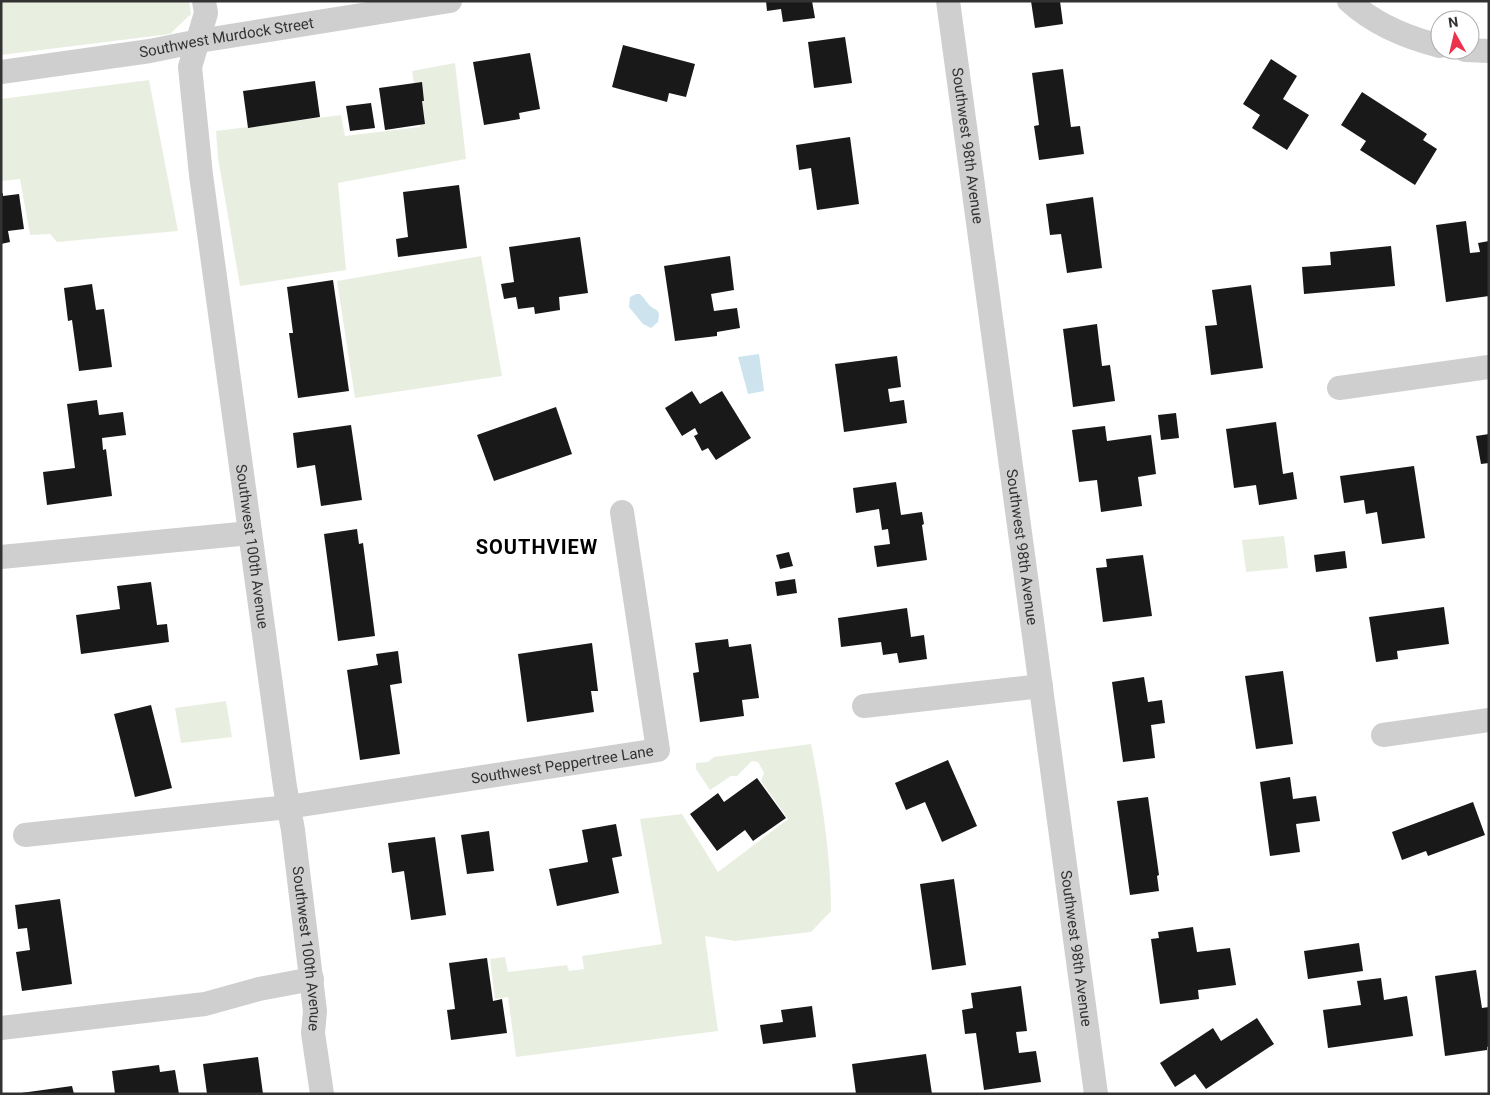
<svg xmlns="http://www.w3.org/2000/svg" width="1490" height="1095" viewBox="0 0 1490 1095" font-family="Roboto,sans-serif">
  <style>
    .green { fill: #e9efe0 }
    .water { fill: #cde4ef }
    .building { fill: #191919 }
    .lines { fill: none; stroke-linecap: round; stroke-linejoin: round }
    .minor { stroke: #cfcfcf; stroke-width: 24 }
    .labels { text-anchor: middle; stroke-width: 5; stroke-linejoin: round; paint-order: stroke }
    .street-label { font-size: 15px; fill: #323232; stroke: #fff }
    .district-label { font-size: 20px; font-weight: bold; letter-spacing: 1px; fill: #000; stroke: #fff }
  </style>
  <rect width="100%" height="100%" fill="#fff"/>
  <path class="green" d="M 1,1 L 189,1 L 191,14 L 170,34 L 1,55 Z
    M 455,63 L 466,159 L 338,183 L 346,270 L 240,286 L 218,158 L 216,131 L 341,115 L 345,136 L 420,127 L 412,71 Z
    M 149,80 L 178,231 L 57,242 L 50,234 L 30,235 L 20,179 L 1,181 L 1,99 Z
    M 481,256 L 502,376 L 355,398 L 337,281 Z
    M 1284,536 L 1288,568 L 1246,572 L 1242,540 Z
    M 226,701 L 232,737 L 181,743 L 175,708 Z
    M 811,744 C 822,799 831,855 831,911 L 811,932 L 735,941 L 705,936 L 718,1031 L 516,1057 L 508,997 L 495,999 L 490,959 L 505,957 L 508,972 L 567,965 L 569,971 L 584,969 L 582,956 L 662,944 L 640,819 L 682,814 L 718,872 L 788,819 L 761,781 L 764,773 L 758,762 L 752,761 L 737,776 L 731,776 L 710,790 L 696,769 L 696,763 L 708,762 L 714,757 Z"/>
  <path class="water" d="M 636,294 L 640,294 C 644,298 646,301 649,305 C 657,312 661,308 658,322 L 651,328 L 643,324 L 629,307 L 630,297 Z
    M 759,354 L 764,391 L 748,394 L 738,357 Z"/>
  <path class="building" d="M 766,1 L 812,1 L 815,18 L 783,22 L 781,9 L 767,11 Z
    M 1031,1 L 1060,1 L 1063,24 L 1035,28 Z
    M 845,37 L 852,83 L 814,88 L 808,42 Z
    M 623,45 L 695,64 L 686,97 L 669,93 L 667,102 L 612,87 Z
    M 530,53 L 540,109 L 519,113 L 520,119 L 484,125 L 473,62 Z
    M 1271,59 L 1297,76 L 1283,99 L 1309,115 L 1287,150 L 1252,128 L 1260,115 L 1243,104 Z
    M 1063,69 L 1071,127 L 1080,126 L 1084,154 L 1039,160 L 1034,126 L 1039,125 L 1032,73 Z
    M 315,81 L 320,117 L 248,128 L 243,91 Z
    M 422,82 L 424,101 L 422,101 L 425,124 L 385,130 L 379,88 Z
    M 1362,92 L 1427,134 L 1423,140 L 1437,149 L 1415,185 L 1360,150 L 1366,141 L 1341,125 Z
    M 371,103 L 375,128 L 350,131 L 346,106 Z
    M 850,137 L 859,204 L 817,210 L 811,168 L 799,170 L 796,145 Z
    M 459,185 L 467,248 L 398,257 L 396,239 L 408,237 L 403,192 Z
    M 3,193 L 3,196 L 19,194 L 24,229 L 8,231 L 10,242 L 1,244 L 1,194 Z
    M 1093,197 L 1102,268 L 1067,273 L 1061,234 L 1050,235 L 1046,204 Z
    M 1466,221 L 1470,253 L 1480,252 L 1478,243 L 1489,241 L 1489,296 L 1446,302 L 1436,225 Z
    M 580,237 L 588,293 L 559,297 L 560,310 L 535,314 L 534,307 L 518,309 L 516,297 L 504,299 L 501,284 L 514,282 L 509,247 Z
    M 1391,246 L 1395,286 L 1304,294 L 1302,267 L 1331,265 L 1330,252 Z
    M 730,256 L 734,290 L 711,294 L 714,311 L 737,308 L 740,328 L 717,332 L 717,336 L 675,341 L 664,266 Z
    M 333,280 L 349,391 L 298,398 L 289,333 L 293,333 L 287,287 Z
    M 92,284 L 96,310 L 104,309 L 112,367 L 79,371 L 72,320 L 68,321 L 64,288 Z
    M 1251,285 L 1263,368 L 1211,375 L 1205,326 L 1217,325 L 1212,290 Z
    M 1097,324 L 1102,366 L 1110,365 L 1115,401 L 1073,407 L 1063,329 Z
    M 897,356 L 901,387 L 888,389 L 890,402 L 904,400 L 907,423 L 844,432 L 835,364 Z
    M 692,391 L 700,404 L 722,391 L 751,438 L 716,460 L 708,448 L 702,451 L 694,436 L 698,434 L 695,428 L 682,436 L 665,408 Z
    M 97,400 L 99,415 L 123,412 L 126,435 L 102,438 L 103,450 L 106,449 L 112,496 L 47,505 L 43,472 L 75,468 L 67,404 Z
    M 556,407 L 572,454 L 494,481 L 477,435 Z
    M 1176,413 L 1179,438 L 1161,440 L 1158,415 Z
    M 1276,422 L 1283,474 L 1293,472 L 1297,499 L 1259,505 L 1256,485 L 1234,488 L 1226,429 Z
    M 351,425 L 362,500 L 321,506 L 315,465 L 297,468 L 293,433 Z
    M 1105,426 L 1107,441 L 1151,435 L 1156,474 L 1138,477 L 1142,506 L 1101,512 L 1097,480 L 1079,482 L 1072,430 Z
    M 1489,434 L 1489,463 L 1481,464 L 1476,436 Z
    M 1414,466 L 1425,538 L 1382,544 L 1377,512 L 1366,514 L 1364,500 L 1344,503 L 1340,476 Z
    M 896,482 L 901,515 L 922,512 L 924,524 L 922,525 L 927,560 L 877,567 L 874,546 L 890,544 L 888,529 L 882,530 L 879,509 L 856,513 L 853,488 Z
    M 357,529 L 359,544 L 363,543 L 375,636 L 338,641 L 324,534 Z
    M 1345,551 L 1347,568 L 1316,572 L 1314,555 Z
    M 789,552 L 793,566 L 780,569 L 776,555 Z
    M 1143,555 L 1152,616 L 1103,622 L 1096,568 L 1107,567 L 1106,559 Z
    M 795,579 L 797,593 L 777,596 L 775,582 Z
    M 151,582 L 157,625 L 167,624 L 169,642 L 81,654 L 76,615 L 120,609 L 117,586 Z
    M 1444,607 L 1449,644 L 1397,651 L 1398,659 L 1376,662 L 1369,617 Z
    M 907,608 L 911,637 L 924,635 L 927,659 L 899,663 L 897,653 L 883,655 L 881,642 L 841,647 L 838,618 Z
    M 728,639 L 729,647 L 751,644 L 759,698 L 742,700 L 744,716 L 700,722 L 693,673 L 699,672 L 695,643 Z
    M 592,643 L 598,691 L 591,691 L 594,712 L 527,722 L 518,654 Z
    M 398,651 L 402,683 L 390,685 L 400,754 L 360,760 L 347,670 L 378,665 L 376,654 Z
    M 1283,671 L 1293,744 L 1256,749 L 1245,676 Z
    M 1144,677 L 1148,702 L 1162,700 L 1165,723 L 1151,725 L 1155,758 L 1123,762 L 1112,682 Z
    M 151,705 L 172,788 L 135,797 L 114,714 Z
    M 948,760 L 977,826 L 942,842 L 925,802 L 906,810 L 895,783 Z
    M 1290,777 L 1293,799 L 1316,796 L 1320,821 L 1296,824 L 1300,852 L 1270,856 L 1260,782 Z
    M 757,778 L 786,818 L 753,841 L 745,830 L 717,851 L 690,814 L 718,793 L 724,802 Z
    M 1148,797 L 1159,875 L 1157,876 L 1159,891 L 1130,895 L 1117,801 Z
    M 1473,802 L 1485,835 L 1428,856 L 1426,851 L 1402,860 L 1392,832 Z
    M 616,824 L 622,856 L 612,858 L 619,893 L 557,906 L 549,869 L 588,862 L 582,830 Z
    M 489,831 L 494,871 L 467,874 L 461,835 Z
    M 435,837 L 446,915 L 411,920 L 404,871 L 392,873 L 388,843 Z
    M 954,879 L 966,965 L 932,970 L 920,884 Z
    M 60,899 L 72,984 L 22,991 L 16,952 L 30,950 L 27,928 L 18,929 L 15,905 Z
    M 1193,927 L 1197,952 L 1230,948 L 1236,985 L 1198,990 L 1199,999 L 1160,1004 L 1151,939 L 1159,938 L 1158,932 Z
    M 1359,943 L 1363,971 L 1308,979 L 1304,951 Z
    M 487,958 L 493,1001 L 502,999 L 507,1033 L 451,1040 L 447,1010 L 455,1009 L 449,963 Z
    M 1476,970 L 1482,1008 L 1489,1007 L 1489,1046 L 1487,1047 L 1487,1050 L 1445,1056 L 1435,976 Z
    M 1381,978 L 1384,1000 L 1407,996 L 1413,1036 L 1328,1048 L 1323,1010 L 1361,1005 L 1357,981 Z
    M 1021,986 L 1027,1031 L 1016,1032 L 1019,1053 L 1036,1051 L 1041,1082 L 984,1090 L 976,1033 L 965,1034 L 962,1010 L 973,1008 L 971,993 Z
    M 812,1006 L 816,1037 L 763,1044 L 760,1025 L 783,1022 L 781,1010 Z
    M 1257,1018 L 1274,1044 L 1206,1089 L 1195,1074 L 1175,1087 L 1160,1063 L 1213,1028 L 1221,1041 Z
    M 926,1054 L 932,1094 L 856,1094 L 852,1064 Z
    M 258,1057 L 263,1094 L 207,1094 L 203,1064 Z
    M 159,1065 L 160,1072 L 175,1070 L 179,1094 L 115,1094 L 112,1071 Z
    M 72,1086 L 74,1094 L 21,1094 L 21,1093 Z"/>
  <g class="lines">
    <g class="minor">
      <path id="s1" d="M 204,1 L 206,13 L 190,67 L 201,175 L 285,787 L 293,830 L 315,1011 L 313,1033 L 322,1094"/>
      <path id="s2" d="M 948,1 L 1096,1094"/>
      <path d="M 1349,1 C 1374,24 1408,38 1440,46"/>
      <path d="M 1465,50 L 1489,51"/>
      <path id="s3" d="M 1,72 L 150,51 L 199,41 L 450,1"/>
      <path d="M 1339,388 L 1489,367"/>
      <path d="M 1,557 L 250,533"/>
      <path d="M 864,706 L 1041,686"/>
      <path d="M 1383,735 L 1489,720"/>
      <path id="s4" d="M 25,835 L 288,807 L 658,750 L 622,512"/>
      <path d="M 1,1028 L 205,1004 L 259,989 L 312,979"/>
    </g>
  </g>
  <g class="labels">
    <g class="street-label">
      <text dy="5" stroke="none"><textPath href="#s3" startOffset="228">Southwest Murdock Street</textPath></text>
      <text dy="5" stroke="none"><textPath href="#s2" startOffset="146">Southwest 98th Avenue</textPath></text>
      <text dy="5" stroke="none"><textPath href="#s1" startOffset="552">Southwest 100th Avenue</textPath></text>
      <text dy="5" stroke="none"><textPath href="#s2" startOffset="551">Southwest 98th Avenue</textPath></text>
      <text dy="5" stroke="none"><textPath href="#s4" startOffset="542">Southwest Peppertree Lane</textPath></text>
      <text dy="5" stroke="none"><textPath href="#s1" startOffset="958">Southwest 100th Avenue</textPath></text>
      <text dy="5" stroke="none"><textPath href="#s2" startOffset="956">Southwest 98th Avenue</textPath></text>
    </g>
    <g class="district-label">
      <text x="537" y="554">SOUTHVIEW</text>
    </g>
  </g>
  <rect width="1490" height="1095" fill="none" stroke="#323232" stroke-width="5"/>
  <g transform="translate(1455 35) rotate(352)"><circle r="24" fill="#ffffff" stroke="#adadad"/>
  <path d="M0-4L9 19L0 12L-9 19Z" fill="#ec324d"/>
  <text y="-8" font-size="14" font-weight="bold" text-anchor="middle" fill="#323232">N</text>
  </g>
</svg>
